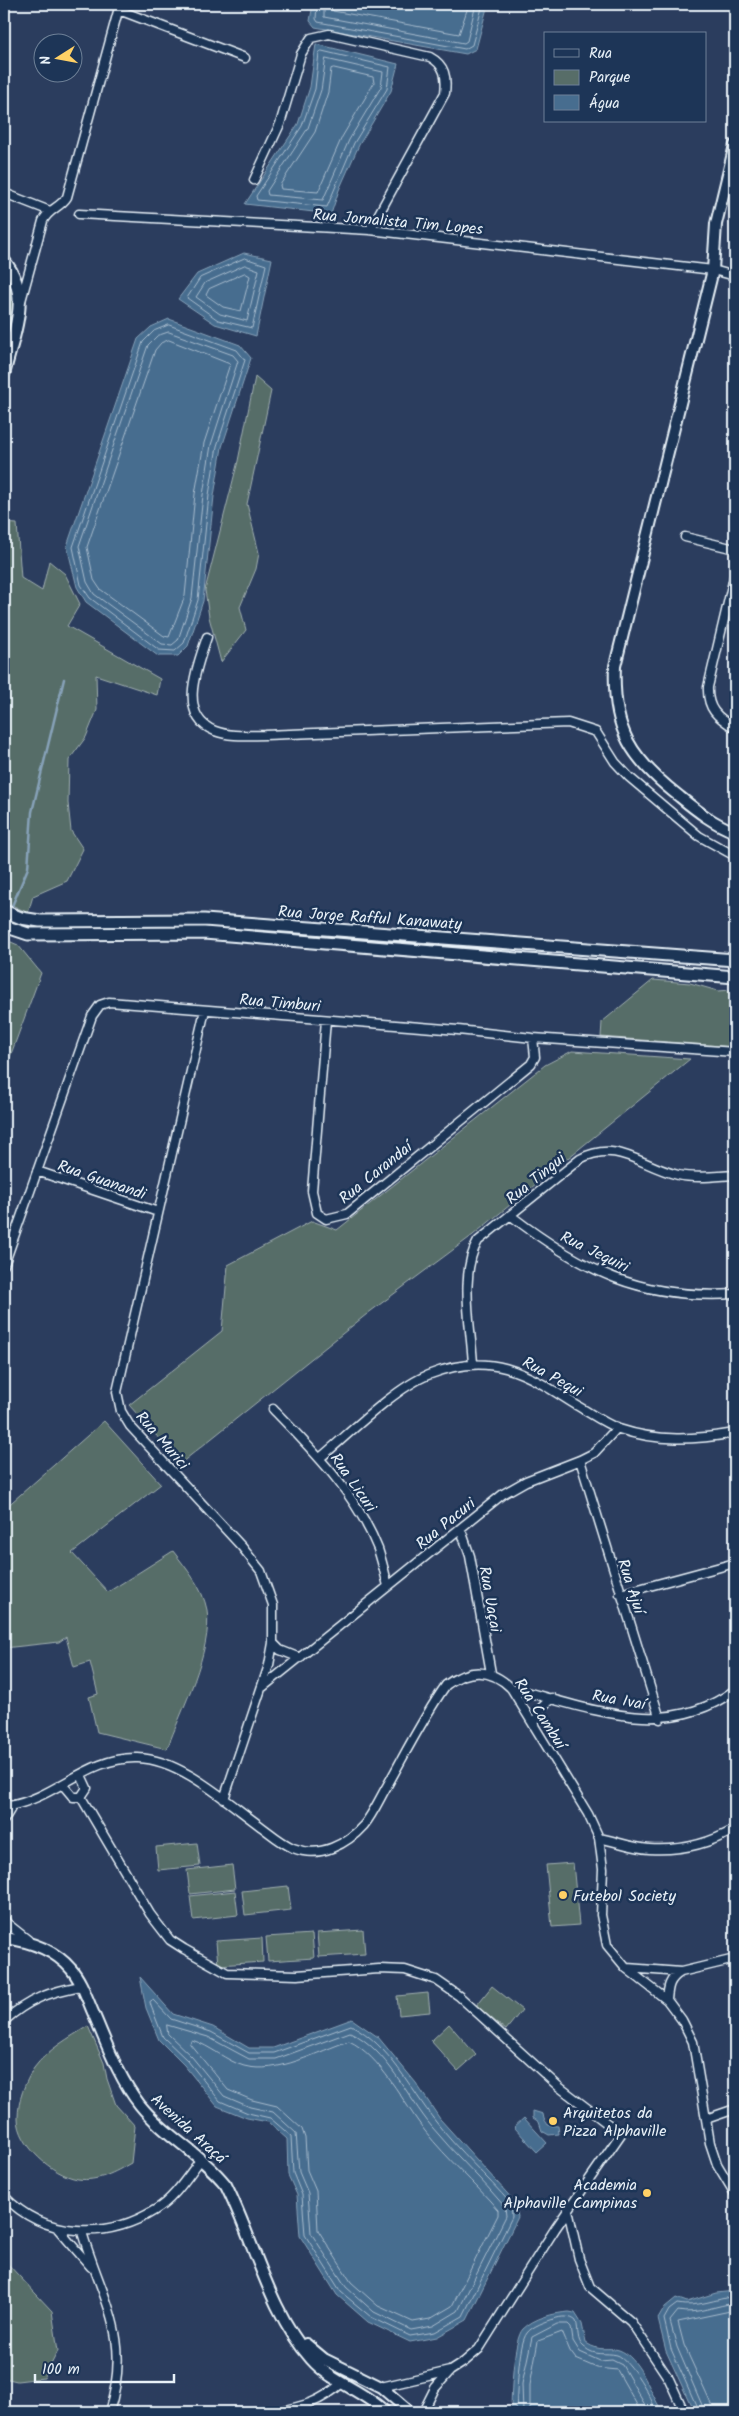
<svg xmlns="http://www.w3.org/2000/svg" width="739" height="2416" viewBox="0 0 739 2416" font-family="Kalam,sans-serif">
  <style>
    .green { fill: #576d68; stroke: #a0afb0 }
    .water { fill: #476d8f; stroke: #87a2b9 }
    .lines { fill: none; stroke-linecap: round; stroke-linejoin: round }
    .shore { stroke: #a8bcce; stroke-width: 1 }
    .stream { stroke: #87a2b9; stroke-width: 2.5 }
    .minor-casing { stroke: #e8f1f8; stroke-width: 11 }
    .tertiary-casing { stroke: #e8f1f8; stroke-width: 14 }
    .secondary-casing { stroke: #e8f1f8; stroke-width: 15 }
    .minor { stroke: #1d3557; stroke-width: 8 }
    .tertiary { stroke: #1d3557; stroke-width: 10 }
    .secondary { stroke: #1d3557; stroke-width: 11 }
    .poi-dot { fill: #ffd166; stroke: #1d3557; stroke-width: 2 }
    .labels { text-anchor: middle; stroke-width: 5; stroke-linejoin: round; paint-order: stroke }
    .street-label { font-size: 16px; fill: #e8f1f8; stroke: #1d3557 }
    .poi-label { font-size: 16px; fill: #e8f1f8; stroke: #1d3557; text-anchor: start }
  </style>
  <rect width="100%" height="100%" fill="#2b3d5e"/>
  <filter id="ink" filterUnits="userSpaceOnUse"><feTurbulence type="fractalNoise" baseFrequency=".02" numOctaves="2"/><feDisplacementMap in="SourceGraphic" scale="10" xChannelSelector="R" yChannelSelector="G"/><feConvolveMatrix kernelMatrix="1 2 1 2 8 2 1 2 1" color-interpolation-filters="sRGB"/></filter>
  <g filter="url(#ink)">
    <path class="green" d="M 4,267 L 13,288 L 15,304 L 4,351 Z
      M 255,377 L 271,391 L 247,504 L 259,553 L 256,569 L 240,607 L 246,630 L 221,662 L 209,617 L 205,590 L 238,461 Z
      M 4,523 L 17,524 L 21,578 L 42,591 L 49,561 L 65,574 L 80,604 L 67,626 L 160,679 L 157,695 L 96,675 L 97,710 L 86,737 L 69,760 L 68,803 L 71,831 L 83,849 L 67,881 L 33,896 L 28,913 L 4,901 L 4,729 L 7,725 L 4,723 Z
      M 4,939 L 18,945 L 41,973 L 4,1073 Z
      M 653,980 L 690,983 L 718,991 L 731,990 L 735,992 L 735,1047 L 601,1037 L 602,1022 Z
      M 572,1051 L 690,1059 L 473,1235 L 367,1314 L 181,1463 L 129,1405 L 222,1331 L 228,1265 L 312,1221 L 337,1230 L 545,1065 Z
      M 104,1421 L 161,1484 L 72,1553 L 108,1592 L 173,1551 C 186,1568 203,1588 207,1610 C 213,1650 181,1711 167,1749 L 97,1732 L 89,1697 L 98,1694 L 90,1662 L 74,1667 L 66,1637 L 59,1642 L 4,1648 L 4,1509 Z
      M 197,1843 L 200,1866 L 158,1870 L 156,1847 Z
      M 573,1863 L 579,1925 L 552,1927 L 546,1865 Z
      M 232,1865 L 235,1889 L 190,1894 L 187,1870 Z
      M 288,1886 L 291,1910 L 245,1915 L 242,1891 Z
      M 235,1891 L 238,1915 L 193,1920 L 190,1896 Z
      M 363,1930 L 365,1954 L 319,1957 L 317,1933 Z
      M 312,1934 L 314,1958 L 268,1961 L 266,1937 Z
      M 262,1938 L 263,1962 L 218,1965 L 216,1941 Z
      M 492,1986 L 522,2010 L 506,2030 L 476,2006 Z
      M 428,1993 L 430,2012 L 399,2015 L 397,1996 Z
      M 449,2024 L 476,2055 L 458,2071 L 431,2041 Z
      M 88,2026 L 104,2063 L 107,2079 L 116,2105 L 135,2126 L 131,2163 C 115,2172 98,2182 78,2179 C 52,2175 18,2145 18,2118 C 18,2100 25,2082 34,2068 C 48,2049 69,2038 88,2026 Z
      M 4,2260 L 52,2311 L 58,2351 L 44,2378 L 17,2381 L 4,2378 Z"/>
    <path class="water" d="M 313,4 L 488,4 L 476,49 L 466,54 L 315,27 L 310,21 Z
      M 316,44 L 398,64 L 391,91 L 359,145 L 339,190 L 331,214 L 245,204 L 298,124 L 310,87 Z
      M 244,253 L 272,259 L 256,336 L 215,324 L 178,299 L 197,274 Z
      M 169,319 L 240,345 L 251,358 L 222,447 L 214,496 L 203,601 L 188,646 L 178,656 L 158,656 L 86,602 L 77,587 L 67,546 L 138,339 L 151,327 Z
      M 140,1977 L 173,2014 L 213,2027 L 249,2048 L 273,2048 L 352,2019 L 378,2037 L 416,2083 L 440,2119 L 515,2202 L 518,2217 L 467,2320 L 437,2337 L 410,2342 L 368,2322 L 337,2295 L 300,2236 L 297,2195 L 288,2175 L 287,2139 L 268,2122 L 247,2118 L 217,2106 L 184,2065 L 159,2040 L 146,2008 Z
      M 533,2111 L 543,2114 L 544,2119 L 548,2125 L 558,2126 L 559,2134 L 549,2135 L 542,2131 L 539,2122 L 533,2118 Z
      M 524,2118 L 547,2143 L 537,2152 L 514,2127 Z
      M 735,2291 L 735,2412 L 694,2412 L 666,2351 L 658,2319 L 665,2307 L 676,2298 L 687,2302 L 716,2293 Z
      M 569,2312 L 575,2313 L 582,2324 L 586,2343 C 602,2353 606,2346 619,2350 C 639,2357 649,2389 659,2406 L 661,2412 L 511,2412 C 511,2397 513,2339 523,2329 C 534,2318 554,2313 569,2312 Z"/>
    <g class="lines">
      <path class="shore" d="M 317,4 L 316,19 L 318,22 L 465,49 L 472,45 L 483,4
        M 324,4 L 324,17 L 464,43 L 467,41 L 476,4
        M 331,4 L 333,11 L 459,34 L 469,4
        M 322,51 L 390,67 L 387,89 L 354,143 L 327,207 L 257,200 L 256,196 L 302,126 L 315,89 L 319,53 Z
        M 326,59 L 383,72 L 381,87 L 349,140 L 323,200 L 268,195 L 267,191 L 308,128 L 321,90 Z
        M 334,68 L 373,77 L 374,83 L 342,137 L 318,192 L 281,189 L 280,185 L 315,132 L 328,92 L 331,69 Z
        M 245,258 L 266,265 L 252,328 L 218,320 L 187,298 L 200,278 Z
        M 245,265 L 259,270 L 247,321 L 220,314 L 196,297 L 205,283 Z
        M 245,273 L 250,276 L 241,311 L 223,307 L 206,295 L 209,289 Z
        M 169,325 L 237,350 L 245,360 L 217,446 L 209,495 L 198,600 L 184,643 L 175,651 L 159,650 L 90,598 L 81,585 L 73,547 L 143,342 L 154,331 Z
        M 169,332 L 233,355 L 238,361 L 211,445 L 203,495 L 192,598 L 178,640 L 172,645 L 162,644 L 94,594 L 87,582 L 79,546 L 148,345 L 157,336 Z
        M 169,340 L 230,364 L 204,443 L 195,494 L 185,596 L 169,637 L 164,636 L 100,589 L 94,580 L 87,547 L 155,350 L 161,343 Z
        M 153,2000 L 171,2019 L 211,2032 L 249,2053 L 274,2053 L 351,2025 C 390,2045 410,2089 436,2122 C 458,2151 487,2176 511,2204 L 512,2217 L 463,2316 L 435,2332 L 410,2336 L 371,2317 L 341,2292 L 305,2235 L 302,2195 L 293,2173 L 291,2136 L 270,2118 L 248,2113 L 220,2101 L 188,2061 L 163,2037 L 151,2006 L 150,2002 Z
        M 167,2025 L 208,2037 L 249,2059 L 276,2059 L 350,2032 C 387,2049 407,2097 432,2127 C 455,2155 482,2179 505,2207 L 506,2216 L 458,2311 L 433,2326 L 411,2330 L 374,2312 L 346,2287 L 311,2233 L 308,2193 L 299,2172 L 296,2133 L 273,2112 L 250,2107 L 224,2096 L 192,2057 L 168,2034 Z
        M 192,2040 C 211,2046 226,2061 244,2066 C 278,2075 318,2051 349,2041 C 380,2055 404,2104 425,2131 C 447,2159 475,2183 498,2210 L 498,2215 L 452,2306 L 430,2319 L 413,2322 L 378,2306 L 351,2282 L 318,2230 L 316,2191 L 307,2170 L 305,2138 L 302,2129 L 277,2106 L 252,2100 L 228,2090 L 190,2044 Z
        M 516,2412 C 517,2397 518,2344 527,2333 C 532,2326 547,2321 554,2319 C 561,2316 571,2316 576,2321 C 579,2330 576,2341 584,2347 C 595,2357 605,2352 617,2355 C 630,2359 653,2399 656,2412
        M 523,2412 L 522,2384 L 532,2337 L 557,2324 L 568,2324 L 571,2327 L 573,2341 L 580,2352 L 600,2361 L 612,2360 L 622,2365 L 649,2412
        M 530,2412 L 530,2385 L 538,2341 L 562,2332 L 570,2351 L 576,2359 L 597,2368 L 617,2370 L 641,2412
        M 699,2412 L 671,2349 L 664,2319 L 669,2310 L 677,2304 C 696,2308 716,2299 735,2296
        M 705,2412 L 677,2347 L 670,2321 L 678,2311 C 696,2315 717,2305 735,2303
        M 712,2412 L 711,2404 L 684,2345 L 678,2322 L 735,2310"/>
      <path class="stream" d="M 12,906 L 28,868 L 32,812 L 64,679
        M 4,949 L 6,948"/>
      <defs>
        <path id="minor" d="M 119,10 L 245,58
          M 254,180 L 280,124 L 301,54 L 311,38 L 329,34 L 430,57 C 445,65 447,77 445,93 L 370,230
          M 4,193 L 50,211
          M 79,214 L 370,230 L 713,270 L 735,276
          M 21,301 L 43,221 C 48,209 60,208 67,197 L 120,4
          M 685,537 L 735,549
          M 735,573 L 708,687 C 707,709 717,717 735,728
          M 207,637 C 198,664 176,716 215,731 C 230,737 249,735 265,735 L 568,723 L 596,732 L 615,762 L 629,777 L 699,836 L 735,856
          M 205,1010 L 117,1392 L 121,1411 L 130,1426 L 242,1547 L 261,1571 L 273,1605 L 273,1643 L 269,1665 L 224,1799
          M 326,1020 L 312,1191 L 317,1213 L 326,1219 L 347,1214 L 531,1064 L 535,1057 L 533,1038
          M 37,1171 L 158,1212
          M 510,1215 C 583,1271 641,1300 735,1294
          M 4,1265 L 92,1016 L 100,1005 L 109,1002 L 458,1030 L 533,1038 L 735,1052
          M 473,1364 C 471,1327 459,1273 478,1241 L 580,1159 C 618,1139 640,1166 678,1175 C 696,1179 717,1176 735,1175
          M 273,1409 C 314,1452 356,1493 378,1549 C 382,1561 385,1574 388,1586
          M 320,1458 C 349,1434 395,1388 428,1375 C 490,1350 525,1372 576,1405 C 590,1413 604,1423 619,1429 C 658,1442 695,1440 735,1433
          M 580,1460 L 660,1719
          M 461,1530 L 470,1556 L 491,1673
          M 620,1594 L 735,1563
          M 273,1643 L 280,1650 L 300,1658
          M 263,1687 L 503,1494 L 526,1481 L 580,1460 L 594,1453 L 617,1428
          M 511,1688 C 587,1707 665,1742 735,1690
          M 534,1724 L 542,1707 L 552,1698
          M 63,1785 L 73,1797 L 81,1797 L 87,1788 L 81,1775
          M 81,1797 L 150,1914 L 170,1940 L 184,1949 L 227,1973 L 297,1975 L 379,1969 L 405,1970 L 436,1980 L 459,1996 L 558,2086 L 621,2134 L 555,2229 L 479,2349 L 464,2362 L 450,2371 L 381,2387
          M 4,1799 L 10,1810 L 4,1820
          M 9,1806 C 56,1798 89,1756 138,1758 C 180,1759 226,1801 259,1825 C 270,1833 281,1843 293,1848 C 320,1859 347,1844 364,1825 C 373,1814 380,1798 387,1786 C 406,1752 424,1716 446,1685 C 469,1668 491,1668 511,1688 L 588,1814 L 599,1838 L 603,1869 L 601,1915 L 607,1945 L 626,1968 L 667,2000 L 682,2020 L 693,2042 L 710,2143 L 717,2164 L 735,2194
          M 599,1838 C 615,1841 632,1848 649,1849 C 679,1851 709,1844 735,1829
          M 4,1921 L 28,1940
          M 627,1968 L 681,1972 L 735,1959
          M 667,2000 C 668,1987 669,1979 681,1972
          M 4,2021 C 29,1999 49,1992 81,1986
          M 706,2119 L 735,2109
          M 4,2196 C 44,2238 107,2240 155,2210 C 174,2199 188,2176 201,2159
          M 568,2210 L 579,2259 L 590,2287 L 631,2322 L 669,2379 L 684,2412
          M 58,2229 L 91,2267
          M 82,2232 C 102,2300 133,2337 109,2412
          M 276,2412 C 304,2406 319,2403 342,2383
          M 423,2412 L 435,2388 L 450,2371"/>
        <path id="tertiary" d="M 735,145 L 716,224 L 713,270 L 615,666 C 612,730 631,759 680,797 C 697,811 714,824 735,832
          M 4,1921 L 4,1931
          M 4,1938 C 29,1941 54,1949 71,1969 C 81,1980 86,1996 92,2010 C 106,2042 118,2077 140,2105 C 165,2136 201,2154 226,2185 C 254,2241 269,2311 311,2359 C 332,2383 363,2390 385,2412
          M 306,2344 L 324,2359 L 381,2387 L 410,2412"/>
        <path id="secondary" d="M 4,261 C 33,296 13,334 4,373
          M 4,911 L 21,918 L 40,921 L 204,920 L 735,960
          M 4,926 L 28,934 L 204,933 L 735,977"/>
      </defs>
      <use href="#minor" class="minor-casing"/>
      <use href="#tertiary" class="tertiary-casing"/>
      <use href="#secondary" class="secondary-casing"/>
      <use href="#minor" class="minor"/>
      <use href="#tertiary" class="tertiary"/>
      <use href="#secondary" class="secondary"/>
    </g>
  </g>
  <g class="poi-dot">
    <circle cx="563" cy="1895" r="5"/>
    <circle cx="553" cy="2121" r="5"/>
    <circle cx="647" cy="2193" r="5"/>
  </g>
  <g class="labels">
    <g class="street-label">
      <text transform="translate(398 221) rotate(5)" y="6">Rua Jornalista Tim Lopes</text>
      <text transform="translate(370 917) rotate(4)" y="6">Rua Jorge Rafful Kanawaty</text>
      <text transform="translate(280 1002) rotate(5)" y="6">Rua Timburi</text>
      <text transform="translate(375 1172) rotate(-39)" y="6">Rua Carandaí</text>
      <text transform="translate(535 1178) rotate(-39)" y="6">Rua Tingui</text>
      <text transform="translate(102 1179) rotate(19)" y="6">Rua Guanandi</text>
      <text transform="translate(595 1251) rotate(26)" y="6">Rua Jequiri</text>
      <text transform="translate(553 1376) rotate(29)" y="6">Rua Pequi</text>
      <text transform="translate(163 1440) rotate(49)" y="6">Rua Murici</text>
      <text transform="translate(354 1482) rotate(55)" y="6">Rua Licuri</text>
      <text transform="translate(445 1523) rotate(-39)" y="6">Rua Pacuri</text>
      <text transform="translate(632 1586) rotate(72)" y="6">Rua Ajuí</text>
      <text transform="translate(491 1599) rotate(80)" y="6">Rua Uaçai</text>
      <text transform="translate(619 1699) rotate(10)" y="6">Rua Ivaí</text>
      <text transform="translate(541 1713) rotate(57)" y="6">Rua Cambuí</text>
      <text transform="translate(189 2128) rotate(42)" y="6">Avenida Araçá</text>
    </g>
    <g class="poi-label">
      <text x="573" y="1901">Futebol Society</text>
      <text x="563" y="2118">Arquitetos da<tspan x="563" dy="18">Pizza Alphaville</tspan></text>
      <text x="637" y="2190" text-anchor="end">Academia<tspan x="637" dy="18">Alphaville Campinas</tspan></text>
    </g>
  </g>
  <rect width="739" height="2416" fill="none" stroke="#1d3557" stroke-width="20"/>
  <rect x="10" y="10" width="719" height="2396" fill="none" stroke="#e8f1f8" stroke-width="2" filter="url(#ink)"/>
  <rect x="544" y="32" width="162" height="90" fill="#1d3557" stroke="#6e8097"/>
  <rect x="554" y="49" width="25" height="8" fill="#1d3557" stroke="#6e8097"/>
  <text x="589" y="58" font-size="15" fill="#e8f1f8">Rua</text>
  <rect x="554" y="70" width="25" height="15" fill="#576d68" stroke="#6e8097"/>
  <text x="589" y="82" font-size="15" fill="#e8f1f8">Parque</text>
  <rect x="554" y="95" width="25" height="15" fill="#476d8f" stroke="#6e8097"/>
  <text x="589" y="108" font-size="15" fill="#e8f1f8">Água</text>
  <g transform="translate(58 58) rotate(259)"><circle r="24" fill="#1d3557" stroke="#6e8097"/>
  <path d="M0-4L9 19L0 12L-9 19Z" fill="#ffd166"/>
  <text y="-8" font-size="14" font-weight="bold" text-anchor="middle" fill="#e8f1f8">N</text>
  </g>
  <path d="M35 2374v8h139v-8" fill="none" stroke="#e8f1f8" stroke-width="2.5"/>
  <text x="42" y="2374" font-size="15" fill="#e8f1f8" stroke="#1d3557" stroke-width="4" paint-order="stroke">100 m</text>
</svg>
